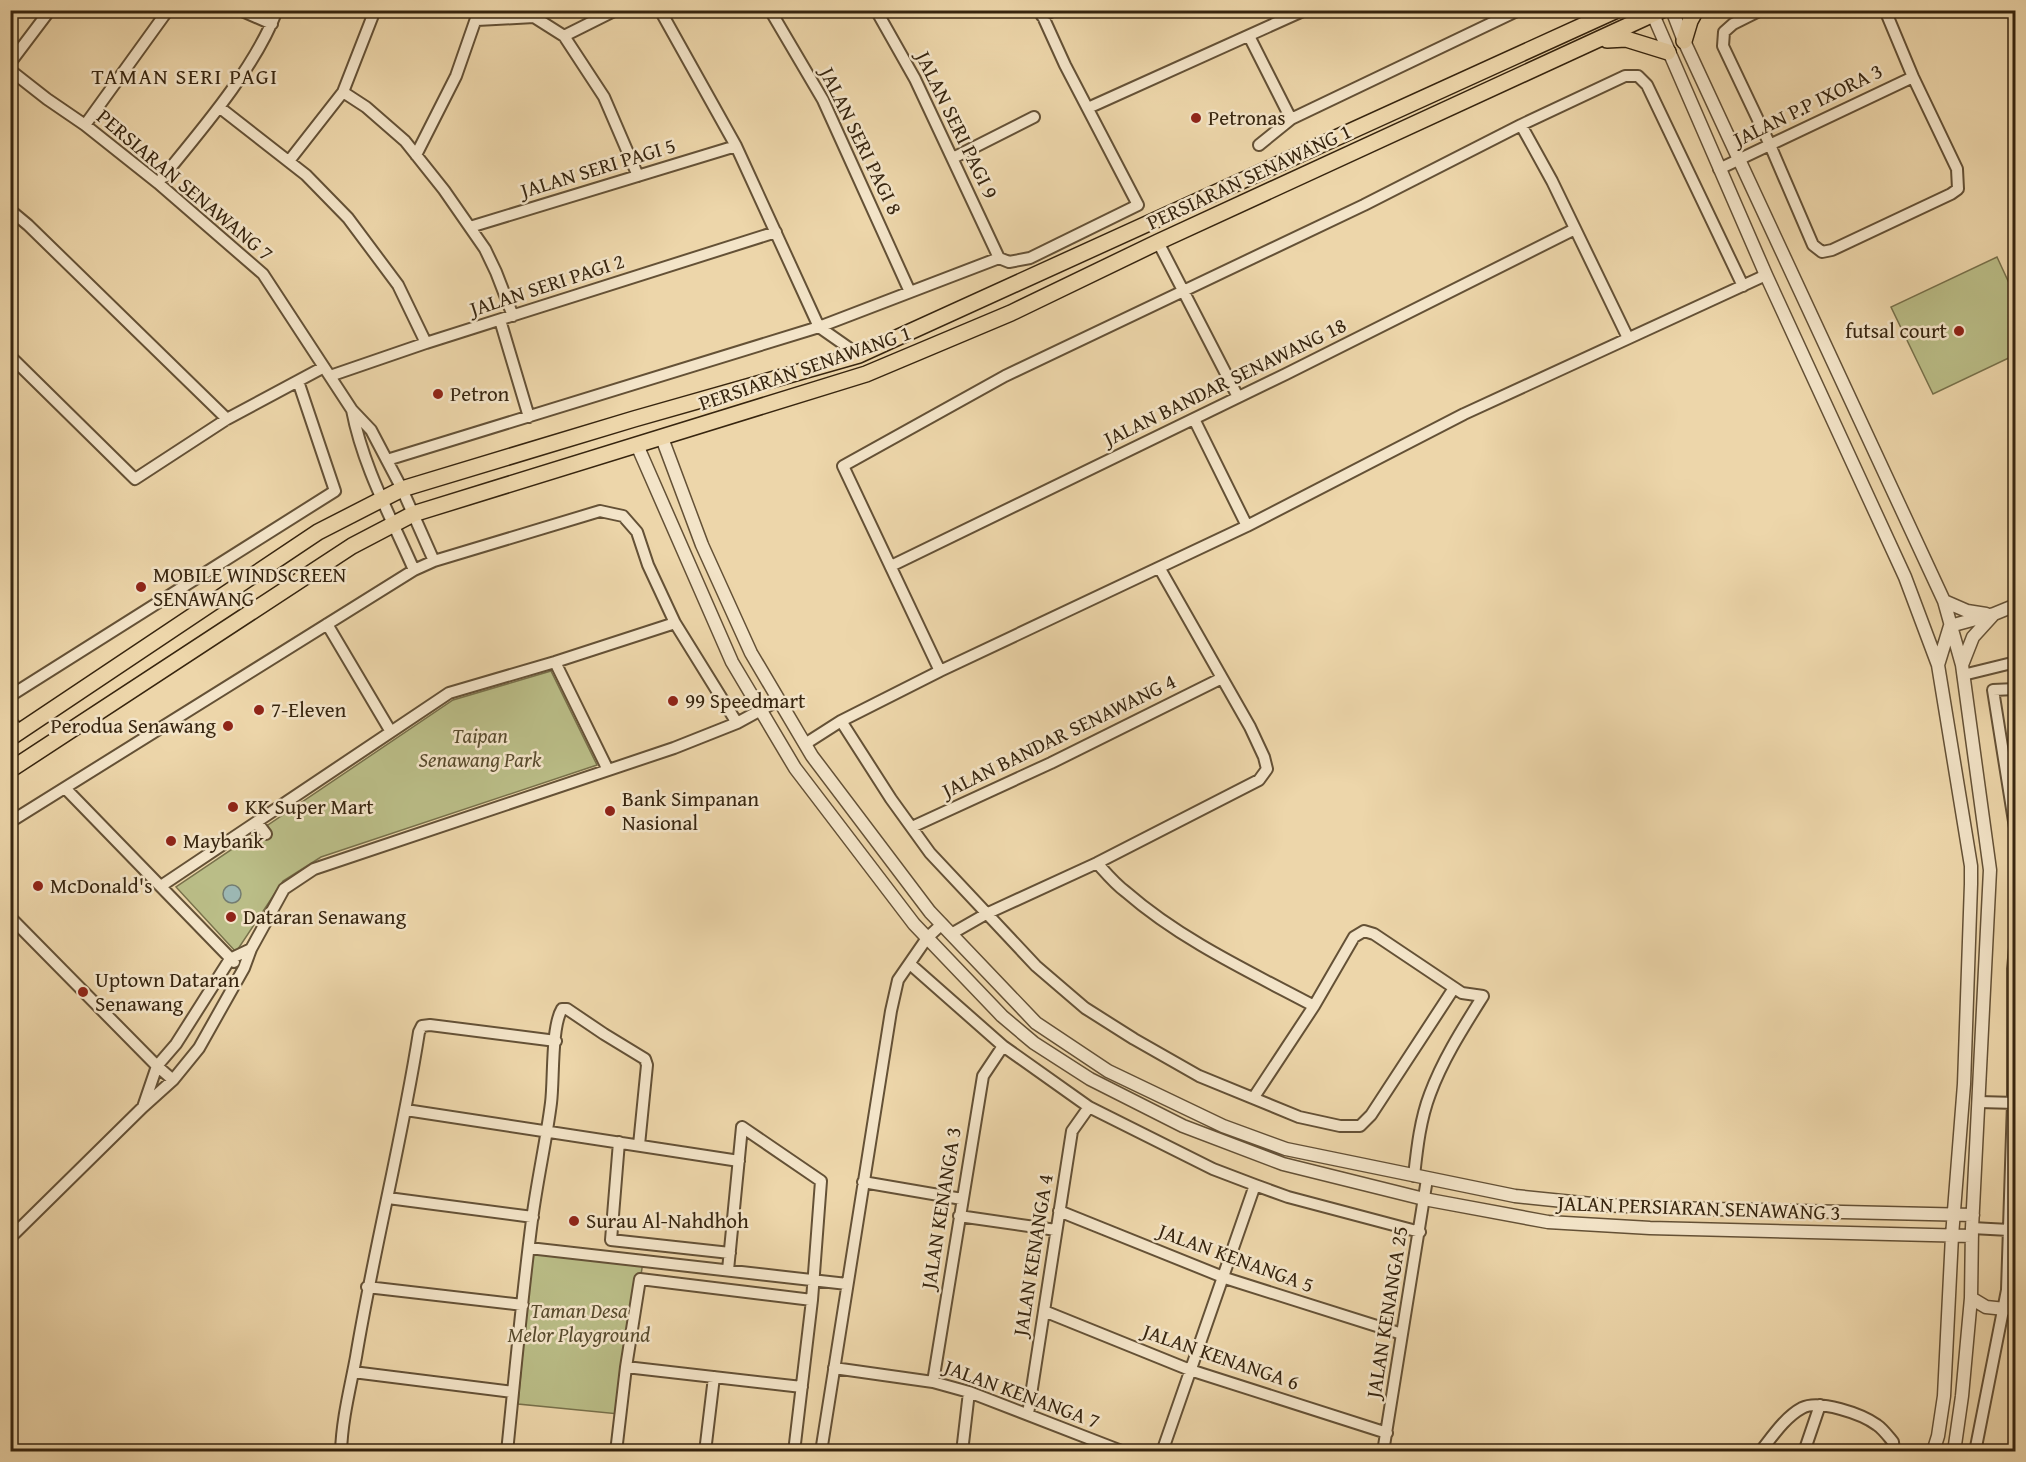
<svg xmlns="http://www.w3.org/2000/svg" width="2026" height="1462" viewBox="0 0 2026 1462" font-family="'Gentium Book Plus',serif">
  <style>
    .green { fill: #babd87; stroke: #78714b; stroke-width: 1.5 }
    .water { fill: #9cb7b2; stroke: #747d71; stroke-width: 1.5 }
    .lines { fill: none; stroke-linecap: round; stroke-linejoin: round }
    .minor-casing { stroke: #645136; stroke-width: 14 }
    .tertiary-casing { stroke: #645136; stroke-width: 15 }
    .primary-casing { stroke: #37250f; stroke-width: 18 }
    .minor { stroke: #f3e4c8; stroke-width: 10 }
    .tertiary { stroke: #f3e4c8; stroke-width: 12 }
    .primary { stroke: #edd6aa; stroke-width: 15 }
    .poi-dot { fill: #8f2418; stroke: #f3e4c8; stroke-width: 2 }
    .labels { text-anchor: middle; stroke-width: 5; stroke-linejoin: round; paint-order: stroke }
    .street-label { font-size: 21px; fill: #37250f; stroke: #f3e4c8 }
    .poi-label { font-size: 21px; fill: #37250f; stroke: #f3e4c8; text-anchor: start }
    .park-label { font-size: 21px; font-style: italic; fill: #584b2d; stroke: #f3e4c8 }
    .neighbourhood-label { font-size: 22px; letter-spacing: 1.5px; fill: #37250f; stroke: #f3e4c8 }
  </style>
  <rect width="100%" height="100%" fill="#edd6aa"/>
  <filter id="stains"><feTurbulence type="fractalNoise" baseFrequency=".00333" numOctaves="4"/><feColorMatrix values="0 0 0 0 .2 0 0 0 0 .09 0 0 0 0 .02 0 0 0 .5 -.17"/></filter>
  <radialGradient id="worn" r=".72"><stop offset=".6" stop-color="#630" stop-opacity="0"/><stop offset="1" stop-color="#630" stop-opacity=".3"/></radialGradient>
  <path class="green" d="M 1997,257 L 2015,296 L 2015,355 L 1933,394 L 1891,307 Z
    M 551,671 L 597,765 L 321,857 L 283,881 L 236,952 L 176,887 L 453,700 Z
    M 532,1251 L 643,1262 L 619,1414 L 518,1404 Z"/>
  <path class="water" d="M223 894a9 9 0 1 1 18 0a9 9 0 1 1-18 0Z"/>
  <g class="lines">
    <defs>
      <path id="minor" d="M 240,10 L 272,24
        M 660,10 L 736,146 L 819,327 L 859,355
        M 770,10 L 823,100 L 910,292
        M 876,10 L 915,79 L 999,258
        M 1761,10 L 1733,24 L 1724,32 L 1723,46 L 1770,145 L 1813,245 L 1822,252 L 1832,250 L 1951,194 L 1958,189 L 1957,169 L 1913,77 L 1885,10
        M 1042,16 L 1055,10
        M 477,20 L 534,17 L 564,36 L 604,97 L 638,176
        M 564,36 L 616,10
        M 1249,36 L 1291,119
        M 10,63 L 50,10
        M 10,70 L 47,99 L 85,125 L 158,183 L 263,274 L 352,410 L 371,430 L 402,489 L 434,561
        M 343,92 L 366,107 L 405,141 L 444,190 L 485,249 L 496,272 L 513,316
        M 219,107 L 306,175 L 348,218 L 398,285 L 426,343
        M 1088,108 L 1305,10
        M 85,125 L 168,10
        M 1521,125 L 1552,181 L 1628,338
        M 1259,145 L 1291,119 L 1519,10
        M 416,155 L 456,76 L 479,10
        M 953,158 L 1034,117
        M 289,161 L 343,92 L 375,10
        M 1719,169 L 1913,77
        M 158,183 C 198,134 255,69 277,10
        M 10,210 L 28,225 L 227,419
        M 470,227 L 736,146
        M 1158,242 L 1238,397
        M 500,320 L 529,417
        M 10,356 L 135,479 L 227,419 L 324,367
        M 330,376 L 426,343 L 776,232
        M 352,410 C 363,467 391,517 414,570
        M 1194,419 L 1247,526
        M 387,460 L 819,327 L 999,258 L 1009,262 L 1030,258 L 1138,205 L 1065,65 L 1040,10
        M 891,566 L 1286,374 L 1575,229
        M 327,624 L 391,732
        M 555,662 L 608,770
        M 940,671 L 843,466 L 1005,376 L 1364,205 L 1521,125 L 1625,76 L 1638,76 L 1647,85 L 1743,286
        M 1963,675 L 2016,662
        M 2016,689 L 1993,690 L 2016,834
        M 10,696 L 335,491 L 298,381
        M 10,721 L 20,731
        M 841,721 L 891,799 L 930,853 L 1036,966 L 1085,1008 L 1134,1039 L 1199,1076 L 1299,1117 L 1340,1126 L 1360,1126 L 1371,1115 L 1454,988
        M 805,744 L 841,721 L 940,671 L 1247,526 L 1464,414 L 1766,275
        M 65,788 L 234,962
        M 10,822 L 414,570 L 434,561 L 600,511 L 623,516 L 637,532 L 648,565 L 675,623 L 737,723
        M 257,822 L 266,834
        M 912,827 L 1051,763 L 1222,678
        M 1097,863 C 1106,873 1115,884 1126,892 C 1181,940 1250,972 1314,1006
        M 161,886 L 449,693 L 555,662 L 675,623
        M 10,917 L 157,1066 L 173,1080
        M 951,934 L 986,914 L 1097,863 L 1259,780 L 1267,769 L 1264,757 L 1250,727 L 1160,569
        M 910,964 L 1003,1046 L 1089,1107 L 1213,1169 L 1255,1185 L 1288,1197 L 1420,1232
        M 1254,1097 L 1314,1006 L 1354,937 L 1364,931 L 1374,934 L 1462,993 L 1483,996 C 1463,1028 1443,1059 1430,1094 C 1420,1120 1417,1149 1414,1176
        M 1979,1102 L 2016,1103
        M 143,1107 L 157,1066 L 176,1044 L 230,959 L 251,949 L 284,889 L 314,869 L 674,748 L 737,723 L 779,700
        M 406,1110 L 739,1161
        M 619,1142 L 611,1240 L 730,1253
        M 863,1182 L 962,1199
        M 388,1198 L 533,1217
        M 1059,1211 L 1228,1279 L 1402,1334
        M 959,1216 L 1056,1230
        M 1972,1228 L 2009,1230
        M 10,1238 L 143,1107 L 173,1080 L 199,1048 L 244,968 L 251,949
        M 529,1248 L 847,1284
        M 728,1270 L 742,1127 L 821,1181 L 812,1300 L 794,1452
        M 367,1287 L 523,1305
        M 1044,1311 L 1190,1370 L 1387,1433
        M 626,1367 L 802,1387
        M 834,1368 L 933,1382 L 969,1392 L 1124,1452
        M 353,1372 L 513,1392
        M 933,1382 L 983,1076 L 1003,1046
        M 1028,1414 L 1072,1131 L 1089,1107
        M 341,1452 C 342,1419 350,1389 356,1357 C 374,1248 402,1141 419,1032 L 422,1026 L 430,1025 L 556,1041
        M 507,1452 C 515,1374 522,1297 532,1220 C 537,1181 546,1142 551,1103 C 554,1080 551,1027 562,1009 L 567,1009 L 604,1034 L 645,1059 L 647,1065 L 639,1145
        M 616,1452 L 626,1367 L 640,1279 L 812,1300
        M 705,1452 L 714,1377
        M 821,1452 L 891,1011 L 898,980 L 927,938 L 942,924
        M 962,1452 L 969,1392
        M 1162,1452 L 1255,1185
        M 1383,1452 L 1427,1179
        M 1760,1452 C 1772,1437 1785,1417 1802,1408 C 1819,1399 1862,1414 1877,1425 C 1883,1429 1888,1436 1893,1442 L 1894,1452
        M 1804,1452 L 1820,1405
        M 1975,1452 L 2007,1290 L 2013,1103 L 2013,969 L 2016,937"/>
      <path id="tertiary" d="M 1651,10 L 1766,275 L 1905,577 L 1938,665 L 1971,866 L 1971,884 L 1964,1084 L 1952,1236 L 1944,1396 L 1938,1436 L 1933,1452
        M 1672,10 L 1684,41 L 1944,601 L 1962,665 L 1990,870 L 1972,1228 L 1971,1298 L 1962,1396 L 1954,1452
        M 662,438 L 702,545 L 751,653 L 812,756 L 930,912 L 1036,1023 L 1108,1071 L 1223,1126 L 1286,1149 L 1515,1196 L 1602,1205 L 1669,1208 L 1973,1215
        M 637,445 L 732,662 L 795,768 L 914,924 L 1002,1016 L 1034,1043 L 1090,1079 L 1183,1126 L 1283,1164 L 1424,1199 L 1548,1222 L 1650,1228 L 1972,1236
        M 1944,601 L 1967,611 L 1986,614
        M 1938,665 L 1950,626 L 1994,614 L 2016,605
        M 1962,665 L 1973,637 L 1993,615
        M 1971,1298 L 1986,1307 L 2005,1309"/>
      <path id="primary" d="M 1607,40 L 1626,39 L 1668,52
        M 1684,41 L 1690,21 L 1696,10
        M 10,738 L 318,532 L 402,489 L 634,419 L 859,355 L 1617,10
        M 10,770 L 352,546 L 413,514 L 866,374 L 1011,313 L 1158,242 L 1662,10"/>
    </defs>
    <use href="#minor" class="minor-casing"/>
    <use href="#tertiary" class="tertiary-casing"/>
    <use href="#primary" class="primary-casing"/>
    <use href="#minor" class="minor"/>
    <use href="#tertiary" class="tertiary"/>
    <use href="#primary" class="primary"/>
  </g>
  <g class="poi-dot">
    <circle cx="1196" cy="118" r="6"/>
    <circle cx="1959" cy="331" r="6"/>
    <circle cx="438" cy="394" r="6"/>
    <circle cx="141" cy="587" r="6"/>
    <circle cx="673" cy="701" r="6"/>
    <circle cx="259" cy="710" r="6"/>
    <circle cx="228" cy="726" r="6"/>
    <circle cx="233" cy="807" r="6"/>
    <circle cx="610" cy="811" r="6"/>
    <circle cx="171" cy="841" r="6"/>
    <circle cx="38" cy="886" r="6"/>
    <circle cx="231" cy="917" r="6"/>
    <circle cx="83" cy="992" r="6"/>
    <circle cx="574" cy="1221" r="6"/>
  </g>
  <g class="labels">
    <g class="street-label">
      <text transform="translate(1808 105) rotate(-26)" y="7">JALAN P.P IXORA 3</text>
      <text transform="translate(957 125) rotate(64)" y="7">JALAN SERI PAGI 9</text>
      <text transform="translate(861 141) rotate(64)" y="7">JALAN SERI PAGI 8</text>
      <text transform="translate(598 168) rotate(-17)" y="7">JALAN SERI PAGI 5</text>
      <text transform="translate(1249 177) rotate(-25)" y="7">PERSIARAN SENAWANG 1</text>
      <text transform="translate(185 185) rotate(40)" y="7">PERSIARAN SENAWANG 7</text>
      <text transform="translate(547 285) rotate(-18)" y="7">JALAN SERI PAGI 2</text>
      <text transform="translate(805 368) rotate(-19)" y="7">PERSIARAN SENAWANG 1</text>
      <text transform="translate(1225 382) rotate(-26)" y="7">JALAN BANDAR SENAWANG 18</text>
      <text transform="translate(1059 736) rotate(-26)" y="7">JALAN BANDAR SENAWANG 4</text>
      <text transform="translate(941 1208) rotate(-81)" y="7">JALAN KENANGA 3</text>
      <text transform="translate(1699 1208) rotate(2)" y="7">JALAN PERSIARAN SENAWANG 3</text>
      <text transform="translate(1033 1255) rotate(-81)" y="7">JALAN KENANGA 4</text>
      <text transform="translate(1236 1258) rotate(20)" y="7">JALAN KENANGA 5</text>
      <text transform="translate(1387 1312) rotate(-81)" y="7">JALAN KENANGA 25</text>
      <text transform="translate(1221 1357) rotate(19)" y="7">JALAN KENANGA 6</text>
      <text transform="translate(1022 1394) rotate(20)" y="7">JALAN KENANGA 7</text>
    </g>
    <g class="poi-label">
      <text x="1208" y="125">Petronas</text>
      <text x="1947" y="338" text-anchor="end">futsal court</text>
      <text x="450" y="401">Petron</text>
      <text x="153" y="582">MOBILE WINDSCREEN<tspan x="153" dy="24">SENAWANG</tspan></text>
      <text x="685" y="708">99 Speedmart</text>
      <text x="271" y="717">7-Eleven</text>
      <text x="216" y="733" text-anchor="end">Perodua Senawang</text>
      <text x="622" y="806">Bank Simpanan<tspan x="622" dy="24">Nasional</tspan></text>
      <text x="245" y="814">KK Super Mart</text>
      <text x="183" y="848">Maybank</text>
      <text x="50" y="893">McDonald's</text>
      <text x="243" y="924">Dataran Senawang</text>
      <text x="95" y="987">Uptown Dataran<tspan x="95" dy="24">Senawang</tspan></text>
      <text x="586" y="1228">Surau Al-Nahdhoh</text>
    </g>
    <g class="park-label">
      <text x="480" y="743">Taipan<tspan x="480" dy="24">Senawang Park</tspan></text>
      <text x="579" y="1318">Taman Desa<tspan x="579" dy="24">Melor Playground</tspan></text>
    </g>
    <g class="neighbourhood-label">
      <text x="185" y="84">TAMAN SERI PAGI</text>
    </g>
  </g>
  <rect width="2026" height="1462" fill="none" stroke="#edd6aa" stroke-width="36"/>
  <rect x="12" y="12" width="2002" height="1438" fill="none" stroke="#37250f" stroke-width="3"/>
  <rect x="18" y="18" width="1990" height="1426" fill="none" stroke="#37250f" stroke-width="1.5"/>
  <rect width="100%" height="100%" filter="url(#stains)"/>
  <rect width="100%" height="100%" fill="url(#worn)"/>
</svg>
